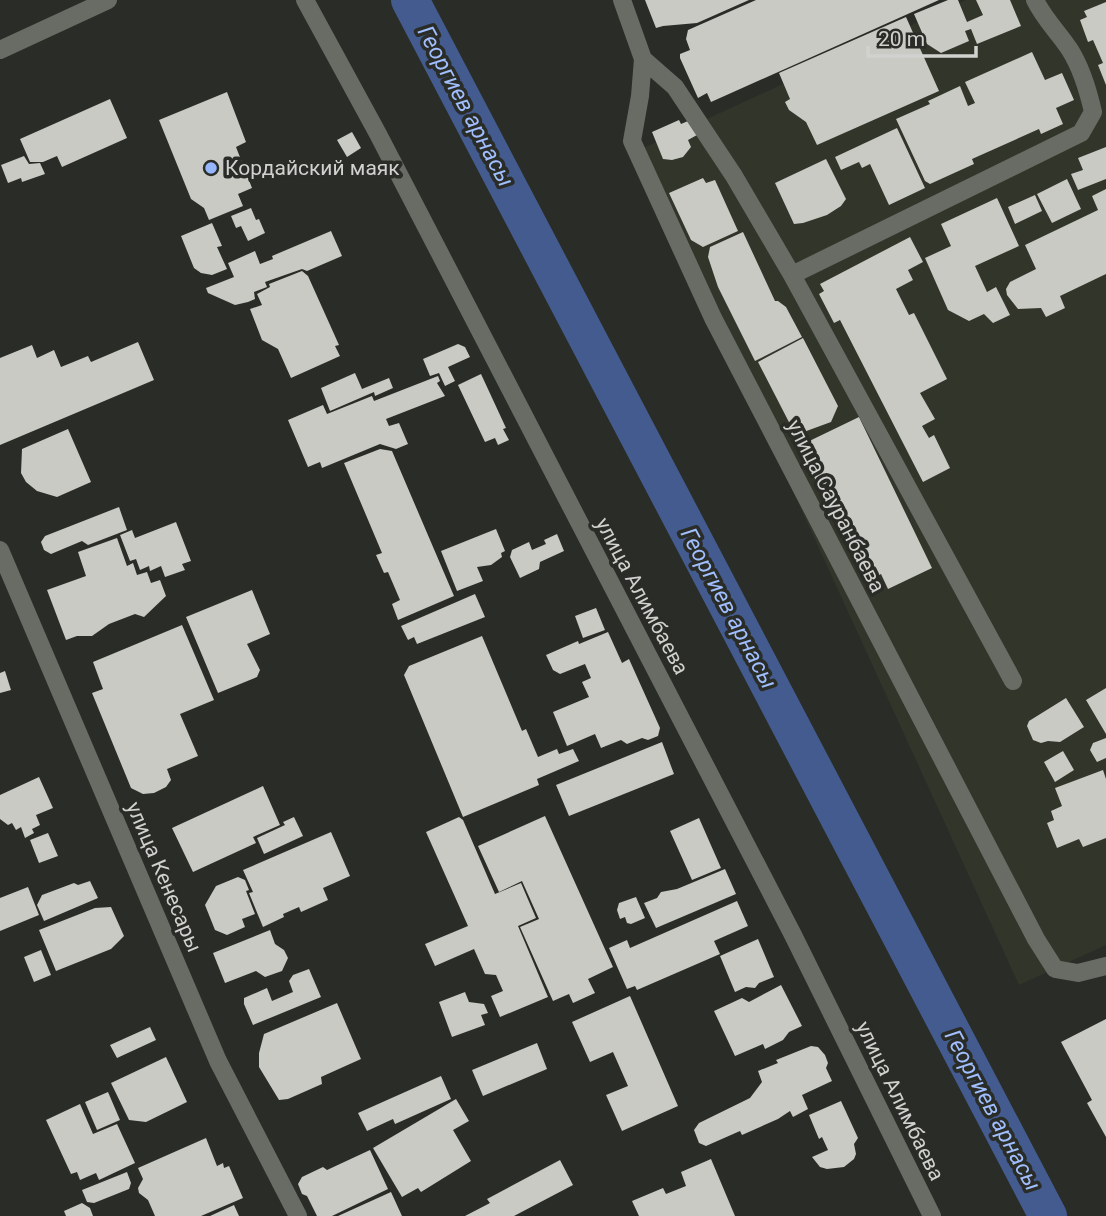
<svg xmlns="http://www.w3.org/2000/svg" width="1106" height="1216" viewBox="0 0 1106 1216" font-family="Roboto,sans-serif">
  <style>
    .built { fill: #32352a }
    .lines { fill: none; stroke-linecap: round; stroke-linejoin: round }
    .canal { stroke: #435b8f; stroke-width: 38 }
    .building { fill: #c8cac3 }
    .minor { stroke: #696c65; stroke-width: 18 }
    .poi-dot { fill: #96b6fd; stroke: #2a2c27; stroke-width: 2.5 }
    .labels { text-anchor: middle; stroke-width: 7; stroke-linejoin: round; paint-order: stroke }
    .poi-label { font-size: 21px; fill: #d1d2cf; stroke: #2a2c27; text-anchor: start }
    .street-label { font-size: 21px; fill: #d1d2cf; stroke: #2a2c27 }
    .water-label { font-size: 23px; font-style: italic; fill: #a1bffe; stroke: #2a2c27 }
  </style>
  <rect width="100%" height="100%" fill="#2a2c27"/>
  <path class="built" d="M 966,0 L 1106,0 L 1106,945 L 1019,985 L 637,151 Z"/>
  <g class="lines">
    <path class="canal" d="M 410,0 L 1048,1216"/>
  </g>
  <path class="building" d="M 645,0 L 749,0 L 697,23 L 663,26 L 656,28 Z
    M 756,0 L 939,0 L 711,102 L 707,93 L 698,98 L 680,58 L 680,54 L 690,50 L 686,39 L 688,30 Z
    M 948,0 L 958,0 L 967,22 L 983,15 L 976,0 L 1010,0 L 1021,26 L 977,44 L 971,29 L 965,31 L 969,41 L 941,53 L 927,44 L 914,14 Z
    M 1106,2 L 1106,85 L 1098,65 L 1103,63 L 1093,40 L 1088,42 L 1080,20 L 1087,17 L 1084,11 Z
    M 906,17 L 939,91 L 817,145 L 806,122 L 789,110 L 785,102 L 790,99 L 779,73 Z
    M 1032,52 L 1045,80 L 1062,73 L 1074,100 L 1056,108 L 1063,124 L 1041,134 L 1039,129 L 972,159 L 974,164 L 930,184 L 925,181 L 896,119 L 930,104 L 928,101 L 960,86 L 968,106 L 975,103 L 965,82 Z
    M 227,92 L 246,142 L 236,147 L 252,188 L 238,194 L 243,206 L 209,220 L 204,208 L 191,199 L 159,120 Z
    M 110,99 L 127,138 L 62,167 L 57,156 L 43,162 L 30,162 L 20,139 Z
    M 679,120 L 681,124 L 688,121 L 697,135 L 688,140 L 691,147 L 683,157 L 672,160 L 663,159 L 652,132 Z
    M 897,128 L 925,188 L 889,205 L 870,164 L 862,168 L 859,162 L 841,170 L 835,157 Z
    M 352,132 L 361,148 L 347,157 L 337,140 Z
    M 1106,147 L 1106,179 L 1078,190 L 1071,174 L 1083,170 L 1078,158 Z
    M 24,156 L 29,164 L 40,163 L 45,174 L 22,182 L 21,178 L 8,183 L 1,165 Z
    M 826,159 L 846,199 L 841,206 L 827,215 L 803,223 L 794,224 L 775,183 Z
    M 703,178 L 706,183 L 715,180 L 738,231 L 703,247 L 691,240 L 669,193 Z
    M 1067,179 L 1081,209 L 1052,223 L 1037,194 Z
    M 1106,189 L 1106,274 L 1060,296 L 1065,308 L 1046,317 L 1041,308 L 1018,309 L 1007,295 L 1006,289 L 1010,282 L 1036,269 L 1025,245 L 1098,210 L 1092,196 Z
    M 1035,195 L 1042,211 L 1015,224 L 1008,207 Z
    M 997,198 L 1019,246 L 975,266 L 987,292 L 996,287 L 1010,315 L 993,323 L 984,314 L 969,321 L 948,310 L 925,258 L 951,246 L 941,224 Z
    M 251,208 L 256,220 L 259,219 L 265,233 L 248,241 L 241,226 L 236,228 L 231,216 Z
    M 212,223 L 222,246 L 217,247 L 227,269 L 212,275 L 201,273 L 194,268 L 181,236 Z
    M 331,231 L 342,256 L 307,271 L 302,269 L 265,282 L 267,287 L 254,292 L 255,299 L 248,302 L 235,305 L 208,293 L 206,288 L 234,277 L 228,263 L 255,251 L 260,264 L 273,259 L 272,256 Z
    M 743,232 L 775,301 L 778,301 L 786,307 L 802,337 L 755,361 L 718,287 L 708,257 L 710,247 Z
    M 910,237 L 923,262 L 908,270 L 913,280 L 896,289 L 909,315 L 914,313 L 947,379 L 920,393 L 935,419 L 922,426 L 929,438 L 934,435 L 950,468 L 923,482 L 840,320 L 834,323 L 819,294 L 824,291 L 820,284 Z
    M 302,271 L 308,276 L 339,345 L 335,346 L 340,356 L 291,378 L 278,349 L 262,340 L 250,309 L 262,305 L 257,294 L 270,287 L 269,284 Z
    M 803,338 L 838,406 L 831,422 L 801,433 L 793,430 L 758,362 Z
    M 138,342 L 154,380 L 0,445 L 0,358 L 32,345 L 37,358 L 54,350 L 61,367 L 88,356 L 91,362 Z
    M 458,344 L 465,347 L 470,357 L 448,367 L 455,381 L 445,386 L 439,373 L 430,376 L 423,359 Z
    M 355,373 L 362,389 L 389,378 L 393,388 L 375,396 L 374,392 L 330,411 L 321,388 Z
    M 481,374 L 506,428 L 503,429 L 509,440 L 498,445 L 495,438 L 485,442 L 458,385 Z
    M 438,376 L 440,381 L 437,383 L 445,396 L 386,419 L 389,426 L 399,423 L 408,444 L 396,449 L 380,444 L 322,468 L 320,462 L 308,467 L 288,420 L 323,405 L 327,414 L 372,396 L 374,401 Z
    M 859,417 L 932,568 L 888,589 L 881,574 L 867,581 L 855,554 L 860,551 L 856,543 L 850,546 L 830,504 L 834,502 L 831,495 L 836,492 L 831,484 L 820,489 L 799,446 Z
    M 68,429 L 91,482 L 57,497 L 37,491 L 26,482 L 21,473 L 22,449 Z
    M 380,449 L 392,451 L 454,596 L 398,620 L 392,604 L 400,600 L 388,572 L 384,573 L 376,555 L 382,553 L 344,463 Z
    M 119,507 L 127,530 L 88,545 L 82,541 L 51,554 L 44,550 L 41,542 L 45,536 Z
    M 176,522 L 191,561 L 182,564 L 185,570 L 165,577 L 161,566 L 150,571 L 149,566 L 140,570 L 136,559 L 130,561 L 120,535 L 132,530 L 135,538 Z
    M 496,529 L 505,551 L 501,553 L 502,557 L 491,565 L 477,567 L 483,581 L 457,591 L 441,551 Z
    M 557,534 L 564,551 L 540,562 L 539,569 L 520,578 L 510,557 L 512,550 L 529,542 L 532,550 L 546,544 L 544,540 Z
    M 117,538 L 127,566 L 133,563 L 137,575 L 147,572 L 151,583 L 160,580 L 166,596 L 144,617 L 135,614 L 109,624 L 92,636 L 77,636 L 66,640 L 47,590 L 86,576 L 78,552 Z
    M 252,590 L 270,634 L 247,644 L 260,670 L 257,677 L 218,693 L 186,617 Z
    M 475,594 L 485,617 L 417,644 L 414,637 L 408,640 L 401,626 Z
    M 596,608 L 605,630 L 583,638 L 575,616 Z
    M 182,625 L 214,700 L 180,714 L 198,756 L 167,769 L 171,780 L 166,787 L 154,793 L 143,794 L 131,788 L 92,693 L 103,689 L 93,662 Z
    M 608,632 L 622,663 L 629,659 L 660,728 L 658,736 L 648,740 L 642,738 L 627,744 L 621,740 L 601,748 L 595,734 L 567,746 L 553,712 L 589,697 L 582,682 L 591,678 L 585,664 L 560,674 L 553,670 L 546,655 L 578,641 L 579,644 Z
    M 482,636 L 522,731 L 526,729 L 538,757 L 557,749 L 559,754 L 573,749 L 579,761 L 537,779 L 539,785 L 463,817 L 404,675 L 409,666 Z
    M 5,671 L 11,690 L 0,693 L 0,673 Z
    M 1106,688 L 1106,734 L 1086,700 Z
    M 1066,698 L 1084,727 L 1060,742 L 1048,741 L 1041,743 L 1033,740 L 1027,726 L 1029,721 Z
    M 1106,738 L 1106,758 L 1097,762 L 1090,750 L 1093,743 Z
    M 662,742 L 674,774 L 569,816 L 556,785 Z
    M 1063,751 L 1074,770 L 1055,782 L 1044,762 Z
    M 1103,770 L 1106,779 L 1106,838 L 1083,847 L 1079,839 L 1057,848 L 1047,823 L 1054,820 L 1051,811 L 1062,806 L 1055,788 Z
    M 39,777 L 53,808 L 36,815 L 40,825 L 32,829 L 34,833 L 25,838 L 21,827 L 16,830 L 12,823 L 8,825 L 0,819 L 0,795 Z
    M 263,786 L 280,825 L 253,837 L 256,843 L 193,872 L 172,828 Z
    M 545,816 L 613,967 L 588,979 L 595,993 L 573,1003 L 569,994 L 553,1001 L 520,927 L 539,919 L 522,881 L 499,892 L 478,846 Z
    M 294,817 L 303,836 L 264,854 L 257,838 L 285,825 L 283,822 Z
    M 459,817 L 463,820 L 495,894 L 521,883 L 536,918 L 518,926 L 548,997 L 500,1017 L 491,996 L 503,991 L 496,975 L 485,974 L 474,949 L 435,966 L 425,944 L 468,926 L 426,832 Z
    M 699,818 L 721,868 L 692,880 L 670,831 Z
    M 331,832 L 350,876 L 323,888 L 328,900 L 301,912 L 299,907 L 283,914 L 284,917 L 263,927 L 249,893 L 253,892 L 243,870 Z
    M 48,833 L 58,856 L 39,863 L 30,840 Z
    M 725,869 L 736,894 L 656,928 L 644,903 L 657,898 L 661,892 L 677,889 Z
    M 238,877 L 245,880 L 249,890 L 246,891 L 255,914 L 242,919 L 245,927 L 227,935 L 215,930 L 205,905 L 216,886 Z
    M 90,881 L 98,898 L 44,921 L 37,905 L 42,895 L 74,883 L 78,885 Z
    M 28,887 L 39,915 L 0,931 L 0,898 Z
    M 636,897 L 645,918 L 631,924 L 627,923 L 625,917 L 620,919 L 617,910 L 619,903 Z
    M 737,901 L 748,926 L 714,941 L 720,954 L 637,990 L 635,986 L 627,989 L 609,948 L 627,940 L 630,948 Z
    M 111,907 L 124,936 L 111,949 L 56,971 L 39,930 L 95,908 Z
    M 270,930 L 275,944 L 284,950 L 288,958 L 282,971 L 265,977 L 256,971 L 225,983 L 213,953 Z
    M 758,939 L 774,977 L 759,983 L 755,988 L 746,987 L 735,992 L 720,956 Z
    M 41,950 L 51,975 L 34,982 L 24,957 Z
    M 309,969 L 321,997 L 253,1025 L 244,1004 L 244,998 L 267,988 L 272,1001 L 293,992 L 289,981 L 293,975 Z
    M 781,985 L 802,1026 L 789,1032 L 783,1040 L 765,1049 L 763,1044 L 735,1056 L 714,1011 L 742,998 L 749,1002 Z
    M 465,992 L 469,1002 L 484,1004 L 488,1013 L 481,1015 L 485,1025 L 452,1037 L 439,1002 Z
    M 630,996 L 678,1106 L 622,1131 L 606,1095 L 628,1086 L 613,1052 L 590,1062 L 572,1022 Z
    M 337,1003 L 361,1059 L 321,1077 L 322,1084 L 288,1099 L 279,1100 L 259,1067 L 259,1053 L 264,1034 Z
    M 1106,1019 L 1106,1137 L 1087,1103 L 1092,1100 L 1061,1042 Z
    M 150,1027 L 156,1040 L 117,1058 L 110,1045 Z
    M 537,1043 L 547,1069 L 483,1096 L 472,1070 Z
    M 811,1046 L 818,1047 L 825,1055 L 828,1063 L 826,1068 L 832,1081 L 802,1095 L 808,1109 L 793,1117 L 790,1111 L 778,1119 L 742,1135 L 740,1131 L 706,1146 L 699,1143 L 694,1130 L 699,1123 L 750,1098 L 762,1082 L 758,1071 L 778,1063 L 776,1060 Z
    M 166,1057 L 187,1102 L 146,1122 L 129,1120 L 111,1083 Z
    M 441,1076 L 451,1099 L 395,1124 L 393,1119 L 367,1131 L 358,1113 Z
    M 108,1092 L 120,1120 L 97,1130 L 85,1102 Z
    M 456,1099 L 469,1121 L 453,1130 L 471,1161 L 421,1192 L 418,1188 L 402,1197 L 373,1148 Z
    M 841,1101 L 858,1138 L 854,1144 L 856,1154 L 854,1159 L 844,1167 L 827,1169 L 820,1167 L 812,1157 L 828,1150 L 822,1137 L 819,1139 L 809,1115 Z
    M 80,1104 L 93,1134 L 117,1124 L 135,1163 L 99,1180 L 96,1173 L 80,1180 L 77,1172 L 71,1174 L 46,1120 Z
    M 206,1138 L 217,1166 L 223,1163 L 224,1168 L 229,1166 L 243,1198 L 201,1216 L 155,1216 L 148,1200 L 139,1193 L 138,1188 L 143,1179 L 138,1168 Z
    M 370,1150 L 388,1189 L 332,1216 L 317,1216 L 307,1196 L 302,1194 L 298,1184 L 302,1177 L 323,1167 L 327,1170 Z
    M 711,1159 L 735,1216 L 639,1216 L 632,1201 L 663,1188 L 666,1194 L 686,1186 L 681,1172 Z
    M 560,1160 L 573,1185 L 514,1216 L 465,1216 L 490,1203 L 487,1199 Z
    M 127,1172 L 131,1183 L 129,1189 L 94,1203 L 87,1202 L 82,1190 Z
    M 391,1192 L 402,1216 L 338,1216 Z
    M 82,1203 L 90,1208 L 93,1216 L 66,1216 L 64,1211 Z
    M 234,1205 L 239,1216 L 210,1216 Z"/>
  <g class="lines">
    <path class="minor" d="M 305,0 L 378,134 L 793,935 L 932,1216
      M 622,0 L 643,59 L 640,96 L 632,141 L 713,318 L 1036,939 L 1055,969 L 1078,973 L 1106,966
      M 0,50 L 108,0
      M 643,59 L 675,87 L 734,176 L 792,275 L 1013,681
      M 792,275 L 1081,133 L 1093,112 C 1088,90 1082,69 1070,50 C 1059,33 1044,19 1035,0
      M 0,550 L 218,1061 L 298,1216"/>
  </g>
  <circle class="poi-dot" cx="211" cy="168" r="7"/>
  <g class="labels">
    <g class="poi-label">
      <text x="225" y="175">Кордайский маяк</text>
    </g>
    <g class="street-label">
      <text transform="translate(836 506) rotate(63)" y="7">улица Сауранбаева</text>
      <text transform="translate(642 596) rotate(62)" y="7">улица Алимбаева</text>
      <text transform="translate(164 877) rotate(67)" y="7">улица Кенесары</text>
      <text transform="translate(900 1101) rotate(64)" y="7">улица Алимбаева</text>
    </g>
    <g class="water-label">
      <text transform="translate(466 106) rotate(62)" y="8">Георгиев арнасы</text>
      <text transform="translate(729 608) rotate(62)" y="8">Георгиев арнасы</text>
      <text transform="translate(993 1110) rotate(62)" y="8">Георгиев арнасы</text>
    </g>
  </g>
  <path d="M868 46v10h108v-10" fill="none" stroke="#d1d2cf" stroke-width="3.5"/>
  <text x="878" y="46" font-size="21" fill="#d1d2cf" stroke="#2a2c27" stroke-width="5" paint-order="stroke">20 m</text>
</svg>
